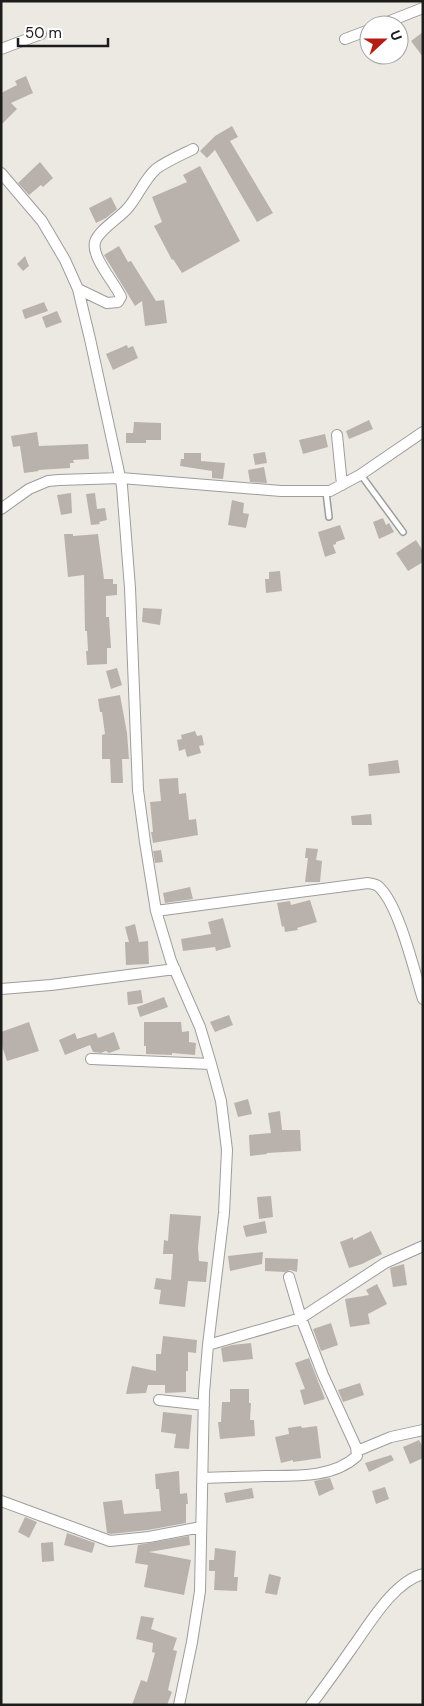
<svg xmlns="http://www.w3.org/2000/svg" width="424" height="1706" viewBox="0 0 424 1706" font-family="'DM Sans',sans-serif">
  <style>
    .building { fill: #b9b2ac }
    .lines { fill: none; stroke-linecap: round; stroke-linejoin: round }
    .service-casing { stroke: #9d9d9d; stroke-width: 8 }
    .minor-casing { stroke: #9d9d9d; stroke-width: 12 }
    .service { stroke: #fff; stroke-width: 5 }
    .minor { stroke: #fff; stroke-width: 10 }
  </style>
  <rect width="100%" height="100%" fill="#ece9e2"/>
  <path class="building" d="M 423,32 L 423,57 L 411,41 Z
    M 26,76 L 33,93 L 11,103 L 17,109 L 1,125 L 1,93 L 17,85 L 15,81 Z
    M 232,126 L 238,137 L 230,141 L 273,213 L 257,222 L 215,150 L 207,158 L 200,151 L 215,136 Z
    M 40,162 L 53,178 L 43,187 L 41,185 L 29,195 L 18,183 Z
    M 200,166 L 240,241 L 182,273 L 173,259 L 172,260 L 154,226 L 162,222 L 152,197 L 187,182 L 183,175 Z
    M 111,197 L 117,209 L 106,218 L 96,223 L 89,208 Z
    M 119,246 L 128,262 L 131,261 L 156,301 L 164,300 L 167,323 L 145,326 L 142,301 L 135,306 L 104,255 Z
    M 25,256 L 29,266 L 23,271 L 17,264 Z
    M 44,302 L 48,311 L 25,319 L 22,310 Z
    M 57,311 L 62,322 L 46,328 L 42,317 Z
    M 127,345 L 128,348 L 133,346 L 138,358 L 113,370 L 106,354 Z
    M 369,420 L 373,429 L 349,439 L 346,431 Z
    M 134,422 L 161,423 L 161,440 L 146,440 L 146,443 L 126,443 L 126,433 L 133,433 Z
    M 37,432 L 39,446 L 88,444 L 89,459 L 73,460 L 74,463 L 70,463 L 70,468 L 38,470 L 39,471 L 24,473 L 20,446 L 13,447 L 11,436 Z
    M 325,434 L 328,447 L 303,454 L 299,440 Z
    M 265,452 L 267,463 L 255,465 L 253,454 Z
    M 184,453 L 201,453 L 201,461 L 225,463 L 223,479 L 212,478 L 212,471 L 180,466 L 181,459 L 184,459 Z
    M 264,467 L 267,483 L 250,482 L 248,470 Z
    M 71,493 L 72,513 L 61,515 L 57,495 Z
    M 95,493 L 97,509 L 105,508 L 107,520 L 99,522 L 100,524 L 91,525 L 86,494 Z
    M 232,500 L 244,503 L 243,513 L 249,514 L 246,528 L 228,525 Z
    M 383,518 L 386,525 L 389,523 L 394,532 L 379,539 L 373,522 Z
    M 340,525 L 345,539 L 336,542 L 336,544 L 333,545 L 336,553 L 325,557 L 318,532 Z
    M 64,534 L 73,534 L 73,536 L 98,534 L 104,579 L 113,579 L 113,584 L 117,584 L 117,595 L 106,596 L 106,617 L 109,617 L 111,648 L 107,648 L 107,664 L 87,665 L 86,651 L 88,651 L 87,631 L 85,631 L 84,575 L 68,577 Z
    M 416,540 L 423,551 L 423,562 L 408,571 L 396,553 Z
    M 280,571 L 282,591 L 266,593 L 265,579 L 269,579 L 269,572 Z
    M 143,608 L 162,609 L 160,625 L 142,622 Z
    M 117,668 L 122,685 L 111,689 L 106,671 Z
    M 120,695 L 127,733 L 129,759 L 122,759 L 123,783 L 111,783 L 110,759 L 102,759 L 102,735 L 105,734 L 102,712 L 100,712 L 98,699 Z
    M 195,731 L 197,736 L 202,735 L 204,745 L 199,746 L 201,753 L 187,757 L 185,749 L 179,751 L 177,740 L 182,739 L 181,735 Z
    M 398,760 L 400,773 L 369,776 L 368,764 Z
    M 178,778 L 179,794 L 186,793 L 189,820 L 196,819 L 198,835 L 153,843 L 151,832 L 153,832 L 150,802 L 161,801 L 159,779 Z
    M 371,814 L 372,825 L 352,825 L 351,816 Z
    M 306,848 L 318,849 L 316,860 L 322,861 L 320,882 L 305,882 L 308,858 L 305,858 Z
    M 161,850 L 163,862 L 155,863 L 153,851 Z
    M 190,887 L 193,899 L 165,903 L 163,893 Z
    M 310,900 L 317,922 L 297,928 L 298,930 L 285,932 L 284,926 L 282,927 L 277,903 L 290,901 L 291,905 Z
    M 223,918 L 231,947 L 216,951 L 215,947 L 183,951 L 181,939 L 211,934 L 208,922 Z
    M 135,924 L 139,942 L 148,941 L 149,964 L 126,965 L 125,942 L 129,942 L 125,927 Z
    M 141,990 L 143,1003 L 128,1005 L 127,992 Z
    M 164,997 L 168,1007 L 140,1017 L 137,1007 Z
    M 229,1015 L 233,1025 L 215,1032 L 210,1022 Z
    M 29,1022 L 39,1051 L 7,1061 L 1,1043 L 1,1032 Z
    M 144,1022 L 181,1022 L 182,1032 L 189,1031 L 189,1042 L 196,1043 L 195,1055 L 172,1053 L 172,1055 L 146,1054 L 146,1046 L 144,1046 Z
    M 114,1032 L 120,1049 L 109,1053 L 106,1051 L 101,1053 L 93,1052 L 90,1045 L 65,1055 L 59,1040 L 75,1033 L 77,1039 L 96,1033 L 98,1038 Z
    M 248,1099 L 252,1114 L 238,1117 L 234,1103 Z
    M 280,1111 L 282,1130 L 300,1130 L 301,1151 L 267,1153 L 267,1154 L 250,1156 L 249,1135 L 271,1133 L 268,1113 Z
    M 271,1196 L 273,1217 L 259,1219 L 257,1197 Z
    M 170,1214 L 201,1216 L 198,1248 L 199,1261 L 208,1262 L 206,1282 L 188,1281 L 185,1307 L 159,1304 L 161,1290 L 154,1289 L 156,1278 L 171,1280 L 173,1254 L 163,1254 L 164,1240 L 168,1241 Z
    M 265,1221 L 267,1233 L 246,1237 L 243,1226 Z
    M 371,1231 L 382,1254 L 362,1264 L 349,1268 L 340,1242 L 353,1237 L 353,1240 Z
    M 263,1252 L 262,1264 L 230,1271 L 228,1256 Z
    M 265,1258 L 298,1259 L 297,1272 L 290,1270 L 285,1272 L 265,1271 Z
    M 404,1264 L 407,1285 L 393,1287 L 390,1268 Z
    M 377,1284 L 387,1304 L 368,1314 L 370,1324 L 350,1327 L 345,1299 L 369,1295 L 366,1290 Z
    M 331,1323 L 338,1345 L 321,1351 L 313,1329 Z
    M 163,1336 L 197,1340 L 196,1353 L 188,1352 L 188,1371 L 186,1371 L 186,1392 L 165,1393 L 165,1385 L 148,1385 L 146,1393 L 126,1394 L 132,1366 L 156,1371 L 156,1354 L 161,1354 Z
    M 251,1343 L 253,1359 L 223,1362 L 221,1348 L 232,1345 Z
    M 309,1358 L 325,1399 L 304,1405 L 300,1390 L 305,1389 L 295,1363 Z
    M 360,1383 L 364,1395 L 343,1402 L 338,1390 Z
    M 230,1389 L 249,1389 L 249,1403 L 251,1403 L 250,1420 L 254,1420 L 255,1436 L 220,1439 L 218,1422 L 221,1422 L 222,1402 L 230,1402 Z
    M 163,1412 L 192,1415 L 189,1449 L 174,1448 L 176,1434 L 161,1432 Z
    M 301,1426 L 302,1428 L 317,1426 L 321,1458 L 293,1462 L 293,1460 L 281,1463 L 275,1437 L 289,1434 L 288,1428 Z
    M 419,1440 L 423,1447 L 423,1458 L 410,1464 L 403,1447 Z
    M 391,1455 L 394,1460 L 369,1472 L 365,1463 Z
    M 179,1471 L 180,1494 L 187,1493 L 188,1504 L 186,1504 L 186,1523 L 148,1530 L 111,1534 L 107,1533 L 103,1502 L 122,1500 L 124,1514 L 161,1511 L 159,1489 L 156,1489 L 155,1474 Z
    M 330,1478 L 334,1489 L 319,1496 L 314,1481 Z
    M 385,1487 L 389,1499 L 376,1504 L 372,1491 Z
    M 252,1488 L 254,1498 L 226,1503 L 224,1493 Z
    M 25,1517 L 37,1522 L 29,1538 L 18,1532 Z
    M 67,1533 L 95,1543 L 92,1553 L 64,1545 Z
    M 189,1536 L 190,1545 L 149,1552 L 191,1560 L 184,1595 L 144,1587 L 148,1565 L 135,1563 L 138,1545 Z
    M 53,1542 L 54,1561 L 42,1562 L 41,1543 Z
    M 215,1548 L 236,1551 L 234,1577 L 238,1577 L 237,1591 L 214,1590 L 215,1571 L 209,1571 L 209,1560 L 214,1560 Z
    M 269,1574 L 281,1577 L 277,1595 L 265,1593 Z
    M 141,1616 L 154,1618 L 151,1629 L 177,1638 L 173,1650 L 177,1651 L 168,1690 L 172,1692 L 167,1705 L 132,1705 L 141,1680 L 147,1682 L 155,1653 L 152,1652 L 153,1643 L 136,1639 Z"/>
  <g class="lines">
    <defs>
      <path id="service" d="M 361,475 L 403,532
        M 326,492 L 329,517"/>
      <path id="minor" d="M 380,25 L 423,8
        M 345,39 L 369,30
        M 1,49 L 41,34
        M 1,173 L 42,221 L 65,260 L 78,289 L 90,339 L 122,486 L 130,588 L 138,790 L 145,842 L 156,911 L 171,961 L 200,1027 L 211,1064 L 221,1101 L 227,1150 L 224,1213 L 208,1345 L 204,1393 L 200,1591 L 192,1642 L 179,1705
        M 78,289 L 107,303 L 118,302 L 121,297 C 115,283 91,257 95,242 C 98,231 119,218 127,209 C 138,197 143,181 156,169 C 167,161 181,155 193,149
        M 337,435 L 342,485
        M 1,509 L 29,489 L 48,481 L 59,480 L 121,478 L 281,491 L 330,491 L 360,475 L 423,432
        M 156,911 L 368,883 C 372,884 375,884 378,886 C 399,904 414,971 423,999
        M 1,989 L 51,985 L 175,969
        M 91,1059 L 211,1064
        M 208,1345 L 301,1318 L 385,1263 L 423,1246
        M 159,1400 L 204,1405
        M 357,1451 L 391,1437 L 423,1430
        M 203,1478 C 224,1477 244,1477 265,1476 C 296,1476 333,1478 357,1456 L 356,1447 L 323,1375 L 301,1318 L 289,1277
        M 1,1501 L 110,1541 L 149,1537 L 201,1527
        M 311,1705 C 325,1686 339,1667 352,1648 C 369,1625 393,1582 423,1574"/>
    </defs>
    <use href="#service" class="service-casing"/>
    <use href="#minor" class="minor-casing"/>
    <use href="#service" class="service"/>
    <use href="#minor" class="minor"/>
  </g>
  <rect width="424" height="1706" fill="none" stroke="#1c1c1c" stroke-width="5"/>
  <g transform="translate(384 40) rotate(69)"><circle r="24" fill="#ffffff" stroke="#a4a4a4"/>
  <path d="M0-4L9 19L0 12L-9 19Z" fill="#b31e14"/>
  <text y="-8" font-size="14" font-weight="bold" text-anchor="middle" fill="#1c1c1c">U</text>
  </g>
  <path d="M18 38v8h90v-8" fill="none" stroke="#1c1c1c" stroke-width="2.5"/>
  <text x="25" y="38" font-size="15" fill="#1c1c1c" stroke="#ffffff" stroke-width="4" paint-order="stroke">50 m</text>
</svg>
